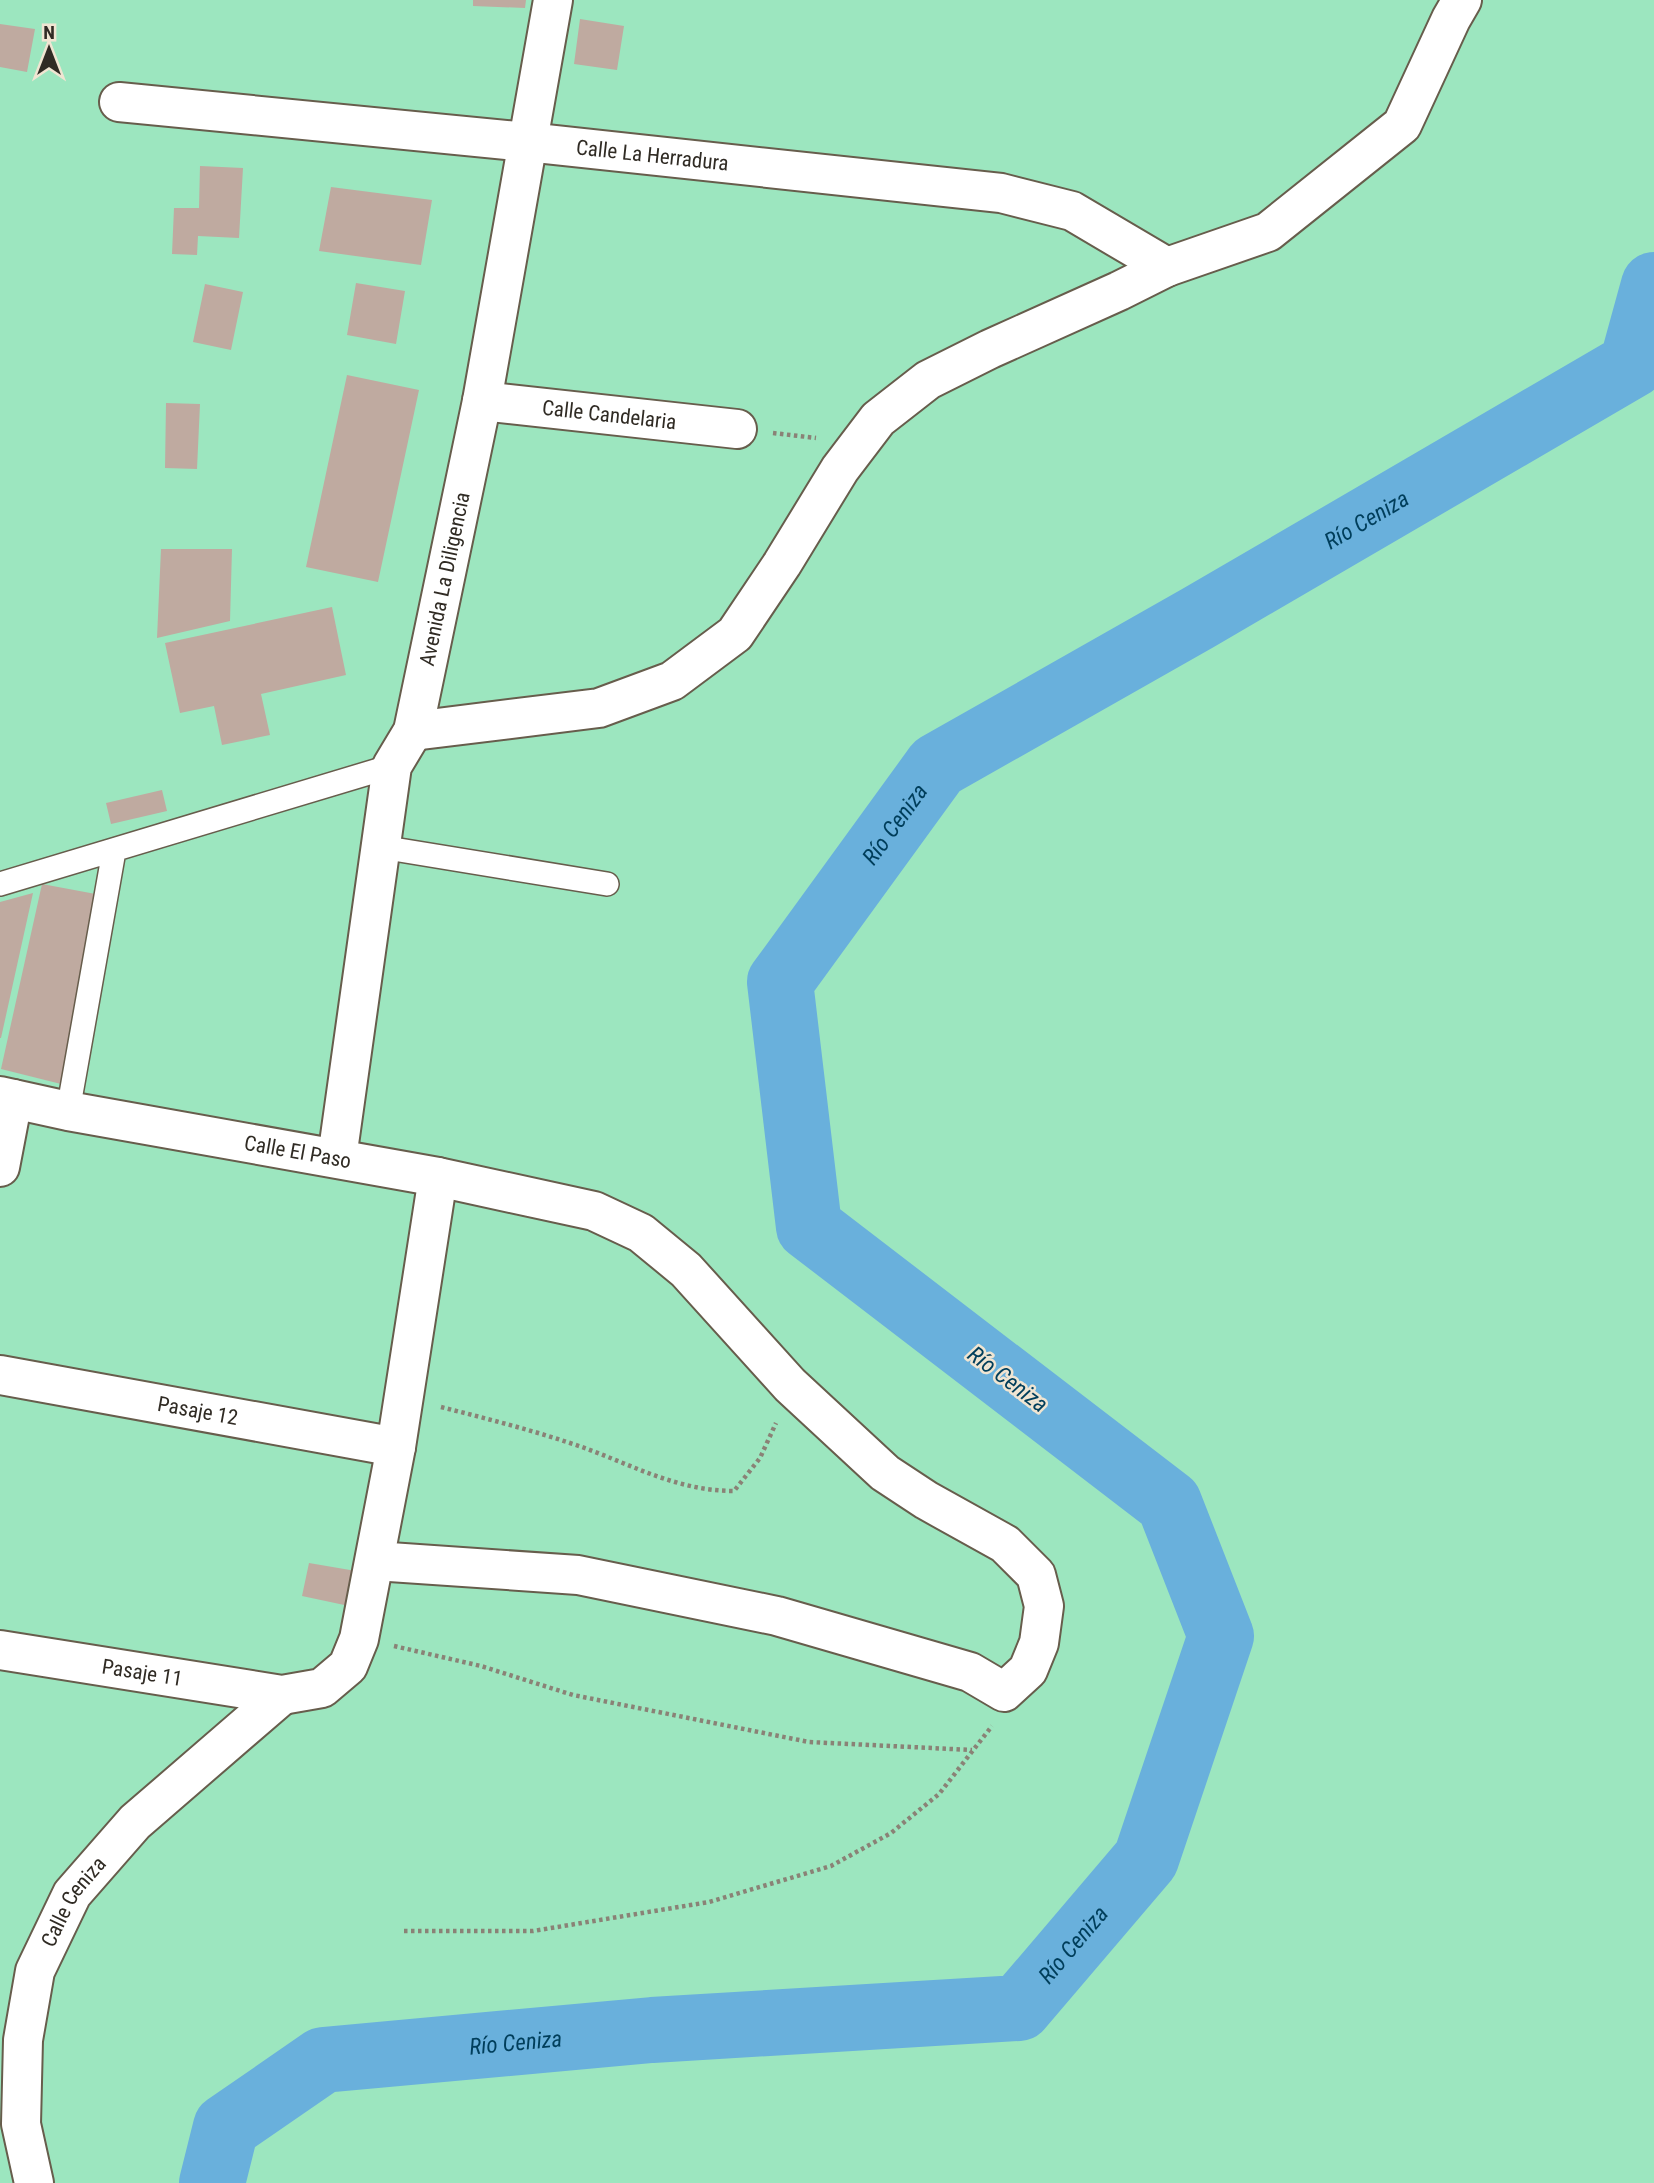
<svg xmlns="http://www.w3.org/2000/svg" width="1654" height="2183" viewBox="0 0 1654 2183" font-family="'Roboto Condensed',sans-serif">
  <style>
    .green { fill: #9ce6bf }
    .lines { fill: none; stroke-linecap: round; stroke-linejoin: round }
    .river { stroke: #69b0dc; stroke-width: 66 }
    .building { fill: #bfaaa0 }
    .service-casing { stroke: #675d4c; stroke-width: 26 }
    .minor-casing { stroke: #675d4c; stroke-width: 42 }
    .path { stroke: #8a8276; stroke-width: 4.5; stroke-dasharray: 3.5 3.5; stroke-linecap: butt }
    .service { stroke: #fff; stroke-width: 23 }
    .minor { stroke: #fff; stroke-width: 38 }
    .labels { text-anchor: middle; stroke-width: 5; stroke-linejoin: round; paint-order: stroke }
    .street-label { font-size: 21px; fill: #302b24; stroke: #f0e5d2 }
    .water-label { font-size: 23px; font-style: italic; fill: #003e5b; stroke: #f0e5d2 }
  </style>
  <rect width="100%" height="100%" fill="#f0e5d2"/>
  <path class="green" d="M 0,0 L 1654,0 L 1654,2183 L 0,2183 Z"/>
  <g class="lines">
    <path class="river" id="s1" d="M 212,2183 L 226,2127 L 323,2060 L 652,2030 L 1019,2008 L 1146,1859 L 1221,1636 L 1169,1503 L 809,1227 L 780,982 L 937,766 L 1198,618 L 1632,365 L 1654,285"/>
  </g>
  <path class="building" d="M 473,0 L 526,0 L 525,8 L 473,6 Z
    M 580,19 L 624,26 L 617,70 L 574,64 Z
    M 0,24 L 35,29 L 27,72 L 0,67 Z
    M 200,166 L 243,168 L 239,238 L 198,236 L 197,255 L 172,254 L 174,208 L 199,208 Z
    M 331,187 L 432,200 L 421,265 L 319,251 Z
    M 356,283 L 405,291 L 396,344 L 347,335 Z
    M 205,284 L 243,292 L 231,350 L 193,342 Z
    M 347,375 L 419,390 L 378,582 L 306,567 Z
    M 166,403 L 200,404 L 197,469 L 165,468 Z
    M 161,549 L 232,549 L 230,621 L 157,638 Z
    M 332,607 L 346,675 L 261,694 L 270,735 L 222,745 L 214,706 L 180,713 L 165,643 Z
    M 162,790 L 167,811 L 111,824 L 106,803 Z
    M 42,884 L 101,895 L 65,1085 L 1,1069 Z
    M 33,893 L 1,1038 L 0,1038 L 0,902 Z
    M 309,1563 L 356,1571 L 349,1606 L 302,1596 Z"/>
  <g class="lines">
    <defs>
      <path id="service" d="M 381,847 L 607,884
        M 0,884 L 392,766
        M 68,1111 L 114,851"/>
      <g id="minor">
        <path id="s2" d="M 119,102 L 527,142 L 1001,193 L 1072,211 L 1167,267"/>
        <path id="s3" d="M 482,401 L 737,429"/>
        <path d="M 413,731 L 599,708 L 672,681 L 735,634 L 782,564 L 840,469 L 878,419 L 928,380 L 990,349 L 1119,291 L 1167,267 L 1268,232 L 1402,125 L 1451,19 L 1462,0"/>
        <path id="s4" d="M 0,1096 L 68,1111 L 438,1177 L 594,1211 L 641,1233 L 686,1270 L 790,1385 L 885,1473 L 926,1500 L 1005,1544 L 1036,1575 L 1044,1606 L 1039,1643 L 1028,1670 L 1004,1692 L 970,1672 L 777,1616 L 578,1575 L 375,1561"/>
        <path id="s5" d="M 337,1158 L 392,766 L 413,731 L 482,401 L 553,0"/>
        <path d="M 0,1167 L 13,1099"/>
        <path id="s6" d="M 0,1375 L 396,1447"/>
        <path id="s7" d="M 0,1650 L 282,1695 L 322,1688 L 348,1666 L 359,1639 L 396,1447 L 438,1177"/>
        <path id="s8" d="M 34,2183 L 21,2124 L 23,2040 L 35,1971 L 72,1894 L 135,1822 L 282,1695"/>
      </g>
    </defs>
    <use href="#service" class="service-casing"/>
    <use href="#minor" class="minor-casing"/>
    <path class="path" d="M 773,433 L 816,438
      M 441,1407 C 484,1418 528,1429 570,1443 C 626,1461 673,1491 734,1491 L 760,1458 L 776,1423
      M 394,1646 L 481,1666 L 573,1695 L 809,1742 L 972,1750
      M 404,1931 L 533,1931 L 709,1902 L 831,1866 L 891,1833 L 939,1794 L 992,1726"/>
    <use href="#service" class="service"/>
    <use href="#minor" class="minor"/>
  </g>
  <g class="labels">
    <g class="street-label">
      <text dy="7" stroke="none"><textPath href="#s2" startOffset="536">Calle La Herradura</textPath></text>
      <text dy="7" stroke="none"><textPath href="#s3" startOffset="128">Calle Candelaria</textPath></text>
      <text dy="7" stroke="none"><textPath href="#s5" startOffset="592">Avenida La Diligencia</textPath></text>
      <text dy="7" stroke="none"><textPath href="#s4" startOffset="303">Calle El Paso</textPath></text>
      <text dy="7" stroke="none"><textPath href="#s6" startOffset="201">Pasaje 12</textPath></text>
      <text dy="7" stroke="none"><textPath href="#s7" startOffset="144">Pasaje 11</textPath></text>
      <text dy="7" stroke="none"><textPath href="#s8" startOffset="294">Calle Ceniza</textPath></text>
    </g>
    <g class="water-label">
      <text dy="8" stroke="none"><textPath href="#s1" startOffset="2910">Río Ceniza</textPath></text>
      <text dy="8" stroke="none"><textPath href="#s1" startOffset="2343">Río Ceniza</textPath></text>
      <text transform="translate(1008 1379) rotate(37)" y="8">Río Ceniza</text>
      <text dy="8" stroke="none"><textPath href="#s1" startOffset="957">Río Ceniza</textPath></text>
      <text dy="8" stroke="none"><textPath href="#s1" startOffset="369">Río Ceniza</textPath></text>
    </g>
  </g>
  <g transform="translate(49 49)" stroke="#f0e5d2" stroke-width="5" paint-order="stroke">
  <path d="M0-5L12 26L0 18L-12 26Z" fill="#302b24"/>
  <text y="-10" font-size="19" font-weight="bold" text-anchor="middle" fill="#302b24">N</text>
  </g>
</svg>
